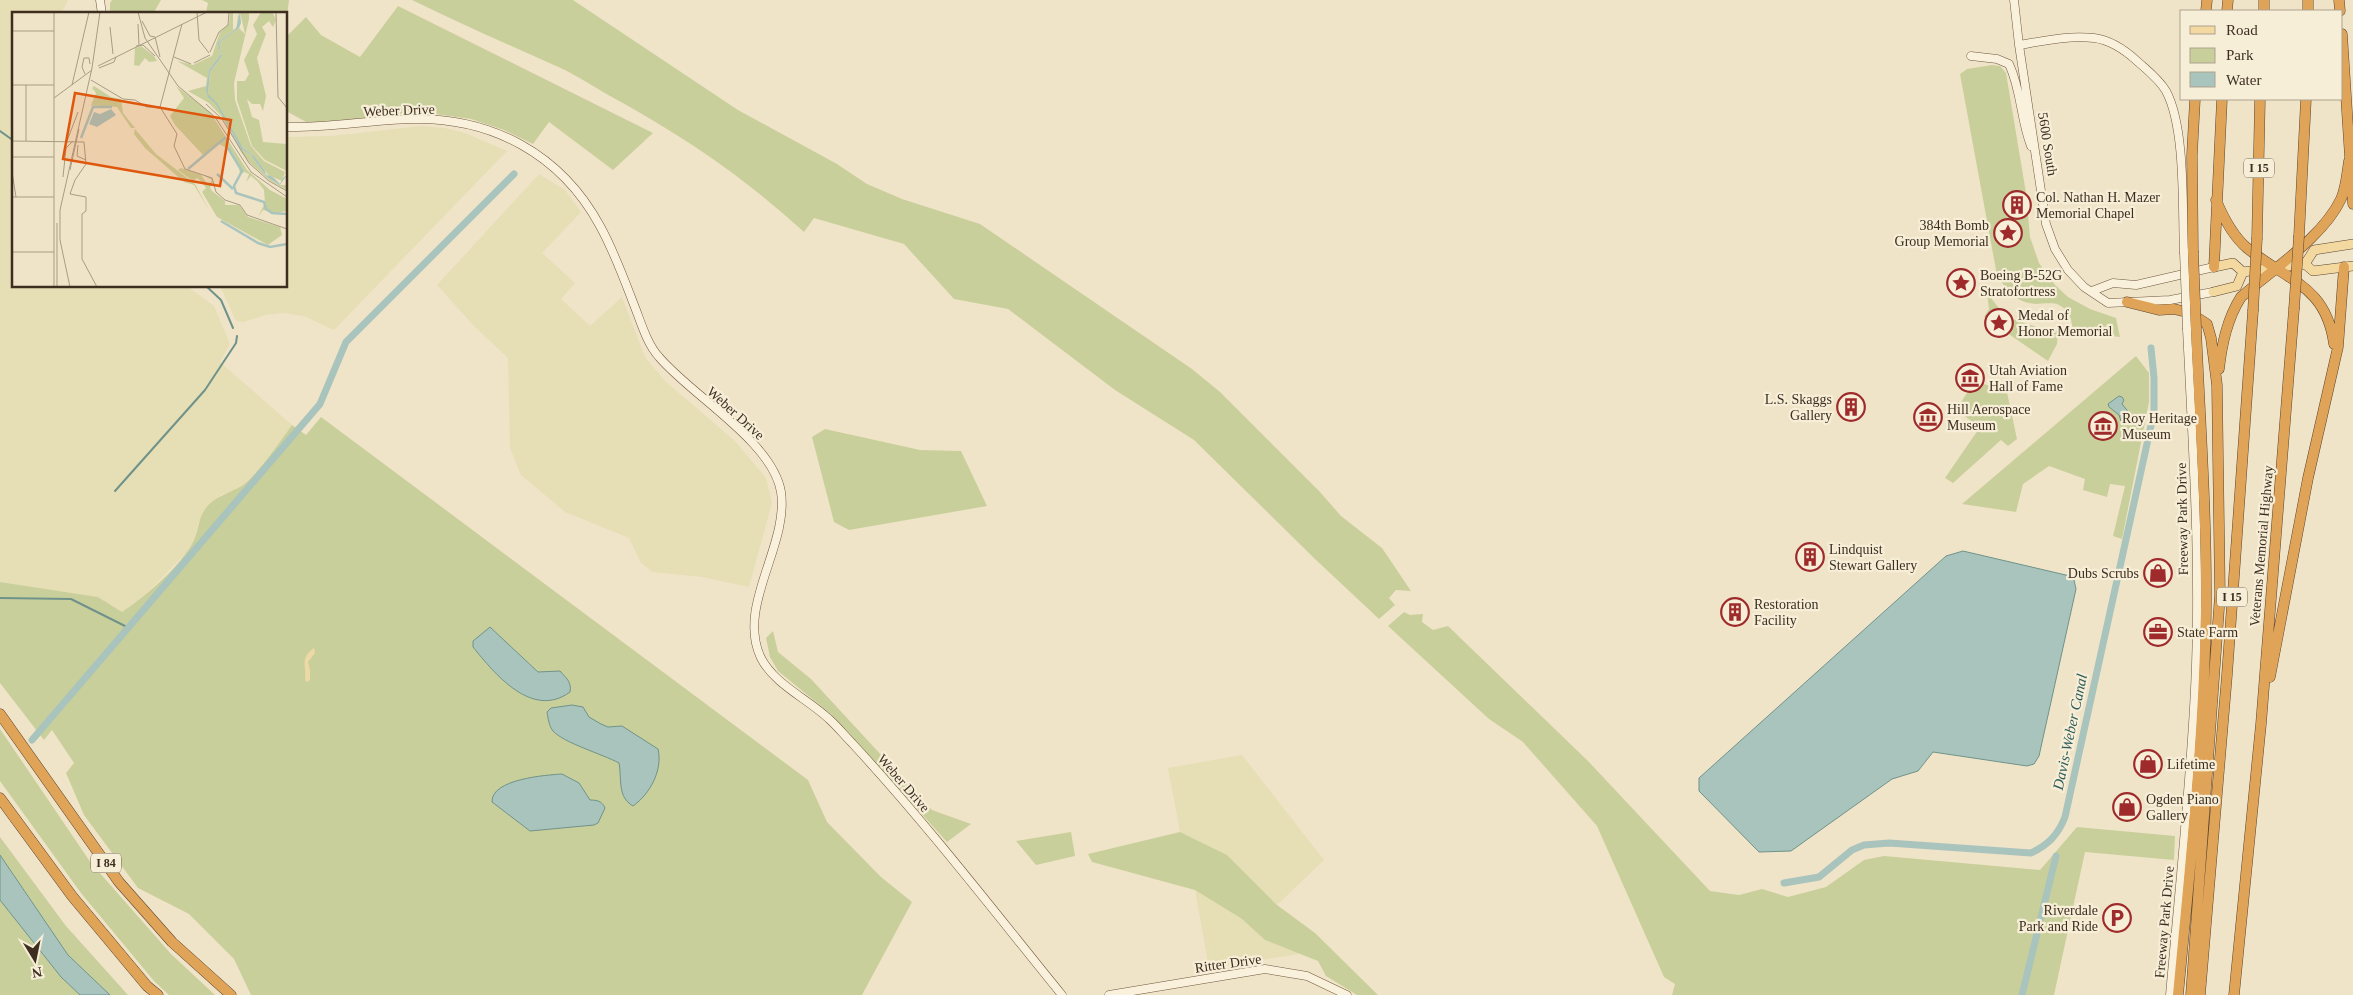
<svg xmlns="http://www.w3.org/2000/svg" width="2353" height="995" viewBox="0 0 2353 995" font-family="Georgia,serif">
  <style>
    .farmland { fill: #e6deb5 }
    .green { fill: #c9cf9b }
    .sand { fill: #ecd9a5 }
    .water { fill: #a9c4bc; stroke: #6f938a }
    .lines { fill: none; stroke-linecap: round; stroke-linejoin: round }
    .stream { stroke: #6f938a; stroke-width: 2 }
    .canal { stroke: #a9c4bc; stroke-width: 7 }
    .secondary-casing { stroke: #6f573f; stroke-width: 9 }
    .primary-casing { stroke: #5b4430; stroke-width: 10 }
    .highway-casing { stroke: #5b4430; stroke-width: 11 }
    .secondary { stroke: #faf1dc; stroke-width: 8 }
    .primary { stroke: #f3d9a0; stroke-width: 9 }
    .highway { stroke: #e0a458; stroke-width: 10 }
    .secondary-bridge-casing { stroke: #6f573f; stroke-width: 9; stroke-linecap: butt }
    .highway-bridge-casing { stroke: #5b4430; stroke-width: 11; stroke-linecap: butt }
    .secondary-bridge { stroke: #faf1dc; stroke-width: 8 }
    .highway-bridge { stroke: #e0a458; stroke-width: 10 }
    .labels { text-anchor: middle; stroke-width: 4.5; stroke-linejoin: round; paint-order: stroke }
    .shield { fill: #f7eed8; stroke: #756857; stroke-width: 1 }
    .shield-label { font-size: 12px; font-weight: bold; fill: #3d2e20 }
    .street-label { font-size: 14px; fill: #3d2e20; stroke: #f7eed8 }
    .poi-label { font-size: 14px; fill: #3d2e20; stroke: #f7eed8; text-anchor: start }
    .water-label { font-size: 15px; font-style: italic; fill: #2f5d5a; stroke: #f7eed8 }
    .inset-river { fill: none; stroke: #a9c4bc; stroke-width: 2.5 }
    .inset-road { fill: none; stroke: #a89b85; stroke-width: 1 }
    .view { fill: #df570d; fill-opacity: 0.15; stroke: #df570d; stroke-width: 2.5 }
    .inset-edge { fill: none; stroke: #3d2e20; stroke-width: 2.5 }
  </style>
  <rect width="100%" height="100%" fill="#f0e4c8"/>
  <path class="farmland" d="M 0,0 L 68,0 L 61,14 L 14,14 L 14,286 L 187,286 L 214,306 L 230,344 L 220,362 L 292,425 L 274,451 L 247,482 L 236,490 L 221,495 L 199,520 L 195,538 L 186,553 L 140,600 L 122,612 L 98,597 L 0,582 Z
    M 421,126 L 445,128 L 465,133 L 507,151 L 334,330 L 304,316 L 283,313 L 265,315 L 244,322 L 236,321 L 220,286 L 286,286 L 286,137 L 331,136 Z
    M 539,174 L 565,190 L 581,212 L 542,253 L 575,283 L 561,299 L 590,326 L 622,297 L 645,357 L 665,381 L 735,441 L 766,478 L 772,503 L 749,587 L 702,577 L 653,572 L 641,563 L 629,538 L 565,512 L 521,475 L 510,448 L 508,358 L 474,326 L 437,285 Z
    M 1242,755 L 1324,860 L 1277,905 L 1227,855 L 1180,832 L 1168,768 Z
    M 1195,890 L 1242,919 L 1265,940 L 1300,954 L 1209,968 Z"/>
  <path class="green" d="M 112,0 L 161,0 L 153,14 L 110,14 L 110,3 Z
    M 202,0 L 289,0 L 286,24 L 286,14 L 209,14 L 206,12 L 208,3 Z
    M 412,0 L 573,0 L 738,110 L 837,164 L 867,184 L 902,199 L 980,224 L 1192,369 L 1220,392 L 1320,492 L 1341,516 L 1382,548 L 1411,591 L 1396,590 L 1389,598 L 1395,605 L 1379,619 L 1315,559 L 1194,440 L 1115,390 L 1008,309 L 954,299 L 904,244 L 814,218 L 804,232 C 746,179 689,140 621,102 C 602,92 584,80 565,70 C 514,47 463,25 412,0 Z
    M 398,6 L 653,133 L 613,170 L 549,122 L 533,144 L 504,130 L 471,119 L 435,114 L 404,114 L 327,123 L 308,123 L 286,111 L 286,37 L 306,17 L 321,35 L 360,57 Z
    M 1992,65 L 2000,66 L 2006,73 L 2026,193 L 2030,237 L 2039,263 L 2055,285 L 2068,297 L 2090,309 L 2116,318 L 2120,337 L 2072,332 C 2073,322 2070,310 2059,305 C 2053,302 2043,304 2036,304 C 2015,303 2002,287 1996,270 L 1960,74 L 1967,69 Z
    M 1987,293 L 2006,317 L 2037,327 L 2038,332 L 2058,330 L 2057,344 L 2048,361 L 1984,317 L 1989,309 Z
    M 2136,356 L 2149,373 L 2149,402 L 2122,539 L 2113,536 L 2125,486 L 2110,484 L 2107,497 L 2083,490 L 2085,479 L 2049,466 L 2023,484 L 2016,512 L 1962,504 Z
    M 1974,382 L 1992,386 L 2005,383 L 2017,439 L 2008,446 L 2001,440 L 1953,483 L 1945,478 L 1980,427 L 1956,410 Z
    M 321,417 L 808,780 L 827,822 L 881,877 L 912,902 L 862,995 L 251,995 L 234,959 L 189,914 L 138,888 L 84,815 L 66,773 L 74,763 L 52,730 L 44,740 L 0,683 L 0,582 L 98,597 L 122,612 C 146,596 181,566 194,540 C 199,529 198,518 206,508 C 217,494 234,493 247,482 C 264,465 278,445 292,425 L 306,435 Z
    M 825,429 L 920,450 L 961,451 L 987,506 L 849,530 L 834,522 L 812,437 Z
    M 1404,612 L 1410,615 L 1423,614 L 1422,622 L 1433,630 L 1448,626 L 1588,761 L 1710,891 L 1739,895 L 1762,889 L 1788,897 L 1826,887 L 1864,860 L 1884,856 L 2040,870 L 2077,827 L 2175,836 L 2174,860 L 2085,852 L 2054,995 L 1672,995 L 1675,984 L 1664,977 L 1597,826 L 1523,742 L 1489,719 L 1388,626 Z
    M 773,631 L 778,652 L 811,679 L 932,810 L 971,824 L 947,842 L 832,715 L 778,671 L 770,657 L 766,638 Z
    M 0,729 L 91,863 L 171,954 L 215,995 L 169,995 L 154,981 L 81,893 L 0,781 Z
    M 1071,832 L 1075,856 L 1036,865 L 1016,841 Z
    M 1180,832 L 1227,855 L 1277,905 L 1315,933 L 1378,995 L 1357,995 L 1326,976 L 1318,961 L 1265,940 L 1242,919 L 1195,890 L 1092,862 L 1088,854 Z
    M 0,837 L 66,926 L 128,995 L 110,995 L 68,955 L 0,855 Z
    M 0,900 L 61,977 L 80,995 L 0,995 Z"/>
  <path class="sand" d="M 314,648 L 315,653 L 308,662 L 310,670 L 310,680 L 307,682 L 305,680 C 307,665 299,659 314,648 Z"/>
  <path class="water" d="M 2119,396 L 2122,397 L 2124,400 L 2122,404 L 2131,415 L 2129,418 L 2121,421 L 2119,415 L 2109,407 L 2108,404 Z
    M 1963,551 L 2070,576 L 2074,580 L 2076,589 L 2039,756 L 2034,764 L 2027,766 L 1933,752 L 1918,771 L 1892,779 L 1791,851 L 1759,852 L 1699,791 L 1699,778 L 1946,556 Z
    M 490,627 L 538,672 L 560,671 C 566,678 572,682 570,692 C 532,720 494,673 473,647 L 473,641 Z
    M 572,705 L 583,707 L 589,717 L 601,724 L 608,727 L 622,726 L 658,749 C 663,770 650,794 633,806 C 617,797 622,779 619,763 C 602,754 564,743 553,731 C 549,726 548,718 547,712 L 551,708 Z
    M 562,774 L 579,783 L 590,800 C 597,800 602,801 605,808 L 598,823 L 594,825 L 530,831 L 492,802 C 491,779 546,775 562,774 Z
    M 0,855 L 68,955 L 110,995 L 80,995 L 61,977 L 0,900 Z"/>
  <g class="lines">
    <path class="stream" d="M 0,131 L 14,141
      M 206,286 L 221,300 L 233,328
      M 115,491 L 205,390 L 236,343 L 237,336
      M 0,598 L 71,599 L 129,628"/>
    <path class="canal" d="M 32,740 L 320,404 L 346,342 L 514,174
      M 1784,883 L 1819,877 L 1852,850 L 1864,845 L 1889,843 L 2031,853 C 2048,845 2058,835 2065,817 L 2154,412 L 2154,378 L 2151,348
      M 2022,995 L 2056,856"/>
    <defs>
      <path id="secondary" d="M 100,0 L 102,14
        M 2014,0 L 2019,45 L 2046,224 L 2055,249 L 2068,270 L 2084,287 L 2108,303 L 2170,300 L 2213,292
        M 2019,45 C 2043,41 2069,35 2094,38 C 2110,40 2125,50 2137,61 C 2147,70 2159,79 2166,91 C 2186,128 2182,209 2184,252
        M 1971,56 L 1997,59 L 2009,64 C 2022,92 2020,118 2031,146
        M 286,127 C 328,128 369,120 411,119 C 492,117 561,154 600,226 C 615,253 625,282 636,310 C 642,326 648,345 659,357 C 692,396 773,442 781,492 C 789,546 736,606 761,658 C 774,684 808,699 829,719 C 837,726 844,735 852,743 C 926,823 993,910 1062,995
        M 2092,291 L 2113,283 L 2136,285 L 2214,267
        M 1109,995 L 1265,969 L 1307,976 L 1347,995
        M 2170,995 C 2179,893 2190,791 2195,689 C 2201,569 2193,449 2187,329"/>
      <path id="primary" d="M 2305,264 L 2314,250 L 2353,244
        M 2214,267 L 2233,263 L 2243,272
        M 2243,272 L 2305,264 L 2313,271 L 2353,266
        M 2213,292 L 2237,286 L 2243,272"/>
      <path id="highway" d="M 2339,0 L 2340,11
        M 2206,11 L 2207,0
        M 2227,11 L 2228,0
        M 2264,11 L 2264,0
        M 2308,11 L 2308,0
        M 2342,34 L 2353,204
        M 2216,200 C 2223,217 2233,236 2247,248 C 2287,281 2326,285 2334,344
        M 2299,236 L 2306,99
        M 2257,238 L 2260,99
        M 2193,251 L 2192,155 L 2195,99
        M 2214,267 L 2222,99
        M 2127,302 L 2159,310 L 2174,309 L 2190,313 L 2207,324 L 2211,338 L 2217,385 L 2220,595 L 2191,995
        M 2219,369 C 2222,344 2227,319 2241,297 C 2273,269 2323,237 2341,199 C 2346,188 2347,173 2349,161
        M 2270,677 L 2308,478 L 2338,347 L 2344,267
        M 0,714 L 119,882 L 172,942 L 231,995
        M 0,798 L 72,896 L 147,986 L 158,995
        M 2178,995 C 2190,867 2204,739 2206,611 C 2207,517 2200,422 2196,328
        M 2200,995 L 2227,675 L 2253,311
        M 2234,995 L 2261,724 L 2294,309"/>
    </defs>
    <use href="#secondary" class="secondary-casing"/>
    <use href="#primary" class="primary-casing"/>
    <use href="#highway" class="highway-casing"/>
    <use href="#secondary" class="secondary"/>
    <use href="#primary" class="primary"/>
    <use href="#highway" class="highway"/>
    <defs>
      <path id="secondary-bridge" d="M 2184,252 L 2187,329"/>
      <path id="highway-bridge" d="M 2193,251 L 2196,328
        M 2294,309 L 2299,236
        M 2253,311 L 2257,238"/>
    </defs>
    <use href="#secondary-bridge" class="secondary-bridge-casing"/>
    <use href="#highway-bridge" class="highway-bridge-casing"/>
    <use href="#secondary-bridge" class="secondary-bridge"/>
    <use href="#highway-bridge" class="highway-bridge"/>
  </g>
  <defs>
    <symbol id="building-ring" viewBox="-11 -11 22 22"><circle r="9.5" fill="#f7eed8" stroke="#9e2a2b" stroke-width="1.5"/><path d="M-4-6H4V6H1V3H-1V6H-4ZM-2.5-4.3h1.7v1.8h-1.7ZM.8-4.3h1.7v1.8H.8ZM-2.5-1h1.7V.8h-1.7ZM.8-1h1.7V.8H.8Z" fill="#9e2a2b"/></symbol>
    <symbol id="sight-ring" viewBox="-11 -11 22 22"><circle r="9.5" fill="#f7eed8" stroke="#9e2a2b" stroke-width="1.5"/><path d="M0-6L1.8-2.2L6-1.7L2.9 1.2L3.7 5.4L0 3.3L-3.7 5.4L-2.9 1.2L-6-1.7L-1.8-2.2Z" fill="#9e2a2b"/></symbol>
    <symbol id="museum-ring" viewBox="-11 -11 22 22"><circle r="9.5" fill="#f7eed8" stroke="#9e2a2b" stroke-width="1.5"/><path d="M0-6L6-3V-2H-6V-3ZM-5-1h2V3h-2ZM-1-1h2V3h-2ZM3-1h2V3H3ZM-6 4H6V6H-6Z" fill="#9e2a2b"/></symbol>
    <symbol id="shop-ring" viewBox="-11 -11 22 22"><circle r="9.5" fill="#f7eed8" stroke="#9e2a2b" stroke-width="1.5"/><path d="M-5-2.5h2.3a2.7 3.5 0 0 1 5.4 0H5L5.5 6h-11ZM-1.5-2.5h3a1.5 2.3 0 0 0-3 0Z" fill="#9e2a2b"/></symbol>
    <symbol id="office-ring" viewBox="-11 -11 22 22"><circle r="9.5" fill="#f7eed8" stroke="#9e2a2b" stroke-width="1.5"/><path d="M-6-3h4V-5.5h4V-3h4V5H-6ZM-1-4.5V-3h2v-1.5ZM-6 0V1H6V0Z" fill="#9e2a2b"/></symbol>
    <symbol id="parking-ring" viewBox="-11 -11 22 22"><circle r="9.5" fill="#f7eed8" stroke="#9e2a2b" stroke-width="1.5"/><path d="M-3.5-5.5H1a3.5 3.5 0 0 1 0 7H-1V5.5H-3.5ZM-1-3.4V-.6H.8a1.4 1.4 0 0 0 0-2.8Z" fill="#9e2a2b"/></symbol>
  </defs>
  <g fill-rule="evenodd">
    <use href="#building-ring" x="2001" y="189" width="32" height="32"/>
    <use href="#sight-ring" x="1992" y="217" width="32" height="32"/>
    <use href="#sight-ring" x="1945" y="267" width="32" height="32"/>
    <use href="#sight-ring" x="1983" y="307" width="32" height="32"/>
    <use href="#museum-ring" x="1954" y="362" width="32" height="32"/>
    <use href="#building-ring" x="1835" y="391" width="32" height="32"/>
    <use href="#museum-ring" x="1912" y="401" width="32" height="32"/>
    <use href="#museum-ring" x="2087" y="410" width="32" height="32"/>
    <use href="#building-ring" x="1794" y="541" width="32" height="32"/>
    <use href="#shop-ring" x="2142" y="557" width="32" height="32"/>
    <use href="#building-ring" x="1719" y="596" width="32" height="32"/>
    <use href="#office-ring" x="2142" y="616" width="32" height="32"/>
    <use href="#shop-ring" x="2132" y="748" width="32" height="32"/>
    <use href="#shop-ring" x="2111" y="791" width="32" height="32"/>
    <use href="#parking-ring" x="2101" y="902" width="32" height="32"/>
  </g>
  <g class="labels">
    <g class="shield">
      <rect x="2244" y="158.5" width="30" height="19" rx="4"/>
      <rect x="2217" y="587.5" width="30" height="19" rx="4"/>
      <rect x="91" y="853.5" width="30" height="19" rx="4"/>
    </g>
    <g class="shield-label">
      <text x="2259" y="172">I 15</text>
      <text x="2232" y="601">I 15</text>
      <text x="106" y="867">I 84</text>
    </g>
    <g class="street-label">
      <text transform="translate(399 110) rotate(-2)" y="5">Weber Drive</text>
      <text transform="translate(2048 144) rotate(81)" y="5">5600 South</text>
      <text transform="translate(736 413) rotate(42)" y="5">Weber Drive</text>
      <text transform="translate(2182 519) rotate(-91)" y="5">Freeway Park Drive</text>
      <text transform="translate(2261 546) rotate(-85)" y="5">Veterans Memorial Highway</text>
      <text transform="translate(904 783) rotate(49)" y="5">Weber Drive</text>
      <text transform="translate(2164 922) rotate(-85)" y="5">Freeway Park Drive</text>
      <text transform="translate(1228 963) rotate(-8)" y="5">Ritter Drive</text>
    </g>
    <g class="poi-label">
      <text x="2036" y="202">Col. Nathan H. Mazer<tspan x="2036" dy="16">Memorial Chapel</tspan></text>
      <text x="1989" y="230" text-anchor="end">384th Bomb<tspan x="1989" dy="16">Group Memorial</tspan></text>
      <text x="1980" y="280">Boeing B-52G<tspan x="1980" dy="16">Stratofortress</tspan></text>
      <text x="2018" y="320">Medal of<tspan x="2018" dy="16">Honor Memorial</tspan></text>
      <text x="1989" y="375">Utah Aviation<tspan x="1989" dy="16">Hall of Fame</tspan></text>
      <text x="1832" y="404" text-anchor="end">L.S. Skaggs<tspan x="1832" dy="16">Gallery</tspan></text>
      <text x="1947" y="414">Hill Aerospace<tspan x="1947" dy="16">Museum</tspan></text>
      <text x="2122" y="423">Roy Heritage<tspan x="2122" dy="16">Museum</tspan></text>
      <text x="1829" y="554">Lindquist<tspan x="1829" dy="16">Stewart Gallery</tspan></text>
      <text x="2139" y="578" text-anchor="end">Dubs Scrubs</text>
      <text x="1754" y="609">Restoration<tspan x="1754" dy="16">Facility</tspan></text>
      <text x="2177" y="637">State Farm</text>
      <text x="2167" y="769">Lifetime</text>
      <text x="2146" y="804">Ogden Piano<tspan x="2146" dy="16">Gallery</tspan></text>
      <text x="2098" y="915" text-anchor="end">Riverdale<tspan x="2098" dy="16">Park and Ride</tspan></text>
    </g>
    <g class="water-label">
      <text transform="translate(2070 732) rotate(-78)" y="5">Davis-Weber Canal</text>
    </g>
  </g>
  <g transform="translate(12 12)">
    <rect width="275" height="275" fill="#f0e4c8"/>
    <path d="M 218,0 L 221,0 L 221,18 L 225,15 L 226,0 L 228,11 L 224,17 L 205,31 L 209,42 L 197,58 L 195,80 L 204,92 L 229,137 L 239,143 L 255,165 L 268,173 L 275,173 L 275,178 L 257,168 L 237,150 L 229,140 L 210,105 L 197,91 L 176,79 L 194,74 L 195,66 L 165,49 L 181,53 L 200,44 L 208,20 L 217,12 ZM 228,0 L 237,0 L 237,7 L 222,71 L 223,88 L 239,134 L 252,149 L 273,160 L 270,169 L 256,163 L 243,145 L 231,136 L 196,82 L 198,60 L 210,44 L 207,31 L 227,16 L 233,22 ZM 249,0 L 261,1 L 264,8 L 261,15 L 257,9 L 250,15 L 254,22 L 245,46 L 254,84 L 251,99 L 248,92 L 240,92 L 235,87 L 240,105 L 247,108 L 251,130 L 275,132 L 275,159 L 253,148 L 240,134 L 225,88 L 225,69 L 233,69 L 237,62 L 232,48 L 245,22 L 241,13 ZM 129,34 L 142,44 L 145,49 L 137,50 L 133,46 L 127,54 L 122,53 L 123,36 ZM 82,74 L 99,85 L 109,87 L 111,101 L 123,116 L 119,116 L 105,95 L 73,93 L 79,93 L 84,81 L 80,76 ZM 164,74 L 198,100 L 235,158 L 258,178 L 275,187 L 275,199 L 264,201 L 251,198 L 246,205 L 253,191 L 252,178 L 246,170 L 239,164 L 234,170 L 237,162 L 232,160 L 228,163 L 227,154 L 215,136 L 207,132 L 191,143 L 163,113 L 158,104 L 172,86 ZM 123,117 L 144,142 L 183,172 L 197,198 L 182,173 L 172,170 L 133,136 L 122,122 ZM 169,156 L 189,163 L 196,173 L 200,168 L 191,163 L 200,166 L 201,168 L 200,173 L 198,175 L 200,179 L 213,189 L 213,193 L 227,193 L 236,205 L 268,215 L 270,223 L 256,233 L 205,205 L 190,180 L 194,176 L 189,169 L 185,166 L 181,169 L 166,158 Z" fill="#c9cf9b"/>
    <path d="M 228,0 L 229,11 L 227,16 L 207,31 L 210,44 L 198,60 L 196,82 L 205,91 L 231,136 L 243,145 L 253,159 L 254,163 L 259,164 L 263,167 L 268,172 L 271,166 L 275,163 L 268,173 L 255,165 L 239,143 L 229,137 L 204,92 L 196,85 L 194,78 L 197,58 L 209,42 L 205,31 L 224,17 ZM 99,97 L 104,103 L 85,115 L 77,112 L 82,100 L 88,102 Z" fill="#a9c4bc"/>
    <path class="inset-river" d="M 69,126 L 81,95 L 100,95M 216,136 L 230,159 L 222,174 L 224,181 L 252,190 L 254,197 L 260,201 L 275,202M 176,157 L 214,125M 205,162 L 221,177M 209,209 L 246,231 L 258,235 L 275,232"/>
    <path class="inset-road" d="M 126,0 L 133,26 L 166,74 L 203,105 L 239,160 L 275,185M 185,0 L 187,28 L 197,41M 264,0 L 266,85 L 275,96M 130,9 L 138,24 L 143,25 L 148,45M 126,12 L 127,33M 98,15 L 101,42M 0,19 L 42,19M 124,34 L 131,33 L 143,44M 198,40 L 207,20 L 216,13 L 217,0M 162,45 L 179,52M 182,51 L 198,43M 86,54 L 195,0M 87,56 L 102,50 L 104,45M 73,62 L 70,55 L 72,46 L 77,46 L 78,52M 79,68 L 111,87 L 123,88 L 135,95 L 148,95 L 165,122 L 162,134 L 173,157 L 200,166 L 204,180 L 213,188 L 228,193 L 235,203 L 275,217M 0,73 L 42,73M 60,73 L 77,0M 42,86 L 80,58M 194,92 L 210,107 L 237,151 L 257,169 L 275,179M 148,95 L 170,12M 0,129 L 72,130M 14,129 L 14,73M 55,129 L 66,100M 72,130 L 74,152 L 63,168 L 58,182 L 74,185 L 74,199 L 70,202 L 70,247 L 85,275M 66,133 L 65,144 L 74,148M 0,145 L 42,145M 58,158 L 67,117M 0,160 L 4,185M 51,165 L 54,136 L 61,129M 0,185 L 42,185M 45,211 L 45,275M 0,240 L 42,240M 42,275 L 42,0M 58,275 L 48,228 L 48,198 L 80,56 L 88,0"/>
    <path class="view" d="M 63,81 L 219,108 L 208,174 L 51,147 Z"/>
    <rect width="275" height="275" class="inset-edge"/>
  </g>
  <rect x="2180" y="10" width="162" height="90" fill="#f7eed8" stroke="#ada18e"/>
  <rect x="2190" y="26" width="25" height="8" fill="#f3d9a0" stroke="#ada18e"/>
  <text x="2226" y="35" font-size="15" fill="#3d2e20">Road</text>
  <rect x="2190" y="48" width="25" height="15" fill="#c9cf9b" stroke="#ada18e"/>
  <text x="2226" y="60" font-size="15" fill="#3d2e20">Park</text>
  <rect x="2190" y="72" width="25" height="15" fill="#a9c4bc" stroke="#ada18e"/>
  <text x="2226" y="85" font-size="15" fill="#3d2e20">Water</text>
  <g transform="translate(35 960) rotate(170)" stroke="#f7eed8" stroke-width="4" paint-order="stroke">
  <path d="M0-4L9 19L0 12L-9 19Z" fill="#3d2e20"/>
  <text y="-8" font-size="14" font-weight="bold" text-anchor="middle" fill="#3d2e20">N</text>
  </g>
</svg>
